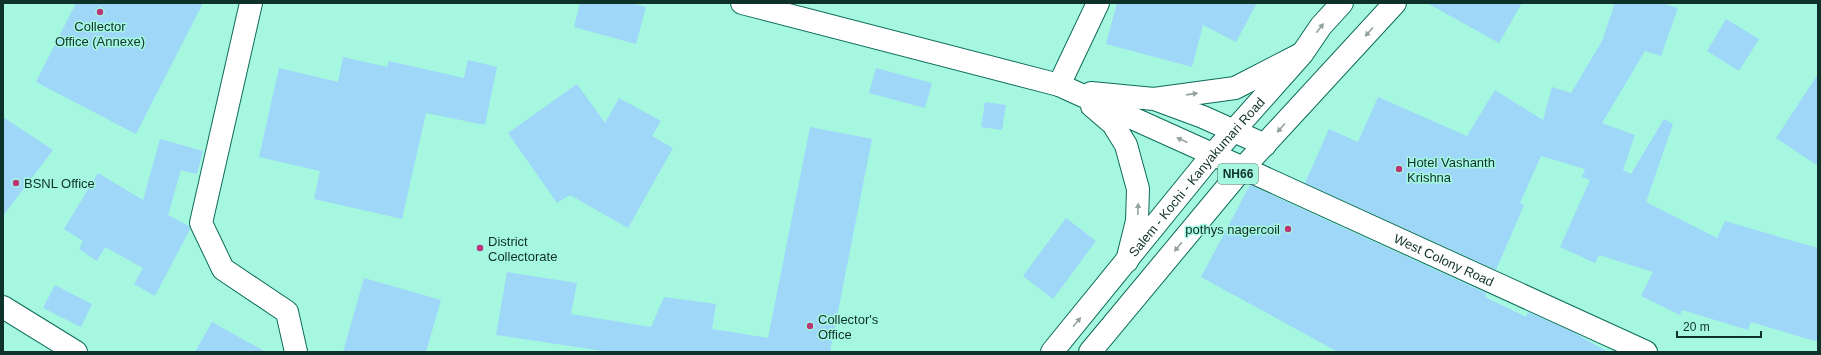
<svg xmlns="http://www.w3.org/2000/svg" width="1821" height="355" viewBox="0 0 1821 355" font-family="Arial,sans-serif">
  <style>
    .building { fill: #9fd7f8 }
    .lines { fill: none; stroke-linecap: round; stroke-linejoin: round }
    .street-casing { stroke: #0d6c5a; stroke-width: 24 }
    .secondary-casing { stroke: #0d6c5a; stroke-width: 24 }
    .highway-casing { stroke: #0d6c5a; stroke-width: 24 }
    .street { stroke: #fff; stroke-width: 22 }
    .secondary { stroke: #fff; stroke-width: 22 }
    .highway { stroke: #fff; stroke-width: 22 }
    .oneway { fill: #93a29f }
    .poi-dot { fill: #ba3476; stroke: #a5f7e0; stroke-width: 1.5 }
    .labels { text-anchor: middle; stroke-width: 3; stroke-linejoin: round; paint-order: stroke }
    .shield { fill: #a5f7e0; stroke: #3b6c60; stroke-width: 1 }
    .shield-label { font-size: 12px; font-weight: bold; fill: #0e3129 }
    .poi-label { font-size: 13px; fill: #0e3129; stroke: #a5f7e0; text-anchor: start }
    .street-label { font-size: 13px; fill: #0e3129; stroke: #a5f7e0 }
  </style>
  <rect width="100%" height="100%" fill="#a5f7e0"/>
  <path class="building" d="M 76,3 L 203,3 L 136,134 L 36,82 Z
    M 580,3 L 632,3 L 646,7 L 636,44 L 574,27 Z
    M 1117,3 L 1257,3 L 1236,42 L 1203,25 L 1192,67 L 1106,44 Z
    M 1427,3 L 1522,3 L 1499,43 Z
    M 1615,3 L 1662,3 L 1678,8 L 1661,56 L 1645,51 L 1602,123 L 1635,135 L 1623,170 L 1631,174 L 1664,119 L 1673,124 L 1646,202 L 1717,238 L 1725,221 L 1818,248 L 1818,342 L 1751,322 L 1748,330 L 1682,310 L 1680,315 L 1641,296 L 1653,272 L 1599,255 L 1595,263 L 1560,247 L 1590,180 L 1582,177 L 1585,169 L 1541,156 L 1520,203 L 1524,205 L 1496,270 L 1305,183 L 1329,129 L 1358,142 L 1378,97 L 1467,136 L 1495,90 L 1543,120 L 1552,87 L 1571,93 L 1602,41 Z
    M 1726,19 L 1759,39 L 1739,71 L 1707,51 Z
    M 343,57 L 387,67 L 389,61 L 464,78 L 468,60 L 497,67 L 485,125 L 426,113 L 402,219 L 314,199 L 320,171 L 259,157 L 279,68 L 338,82 Z
    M 876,68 L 932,83 L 925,108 L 869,93 Z
    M 1818,74 L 1818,166 L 1776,138 Z
    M 577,84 L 605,123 L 619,98 L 661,121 L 652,136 L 673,148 L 628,228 L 570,195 L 557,203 L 508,133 Z
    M 985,102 L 1006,105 L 1002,130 L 981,127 Z
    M 3,117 L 53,150 L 3,216 Z
    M 810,127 L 872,139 L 830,352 L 610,352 L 496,335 L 507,272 L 577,283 L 571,314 L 651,327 L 664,297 L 716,304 L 712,329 L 768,338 Z
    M 160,139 L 203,151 L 197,174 L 181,170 L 168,215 L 189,226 L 190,229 L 155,296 L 134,284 L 143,268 L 105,247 L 97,261 L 79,249 L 83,241 L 64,229 L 98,173 L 143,200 Z
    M 1250,185 L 1486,293 L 1485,297 L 1526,317 L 1528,312 L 1571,331 L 1608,352 L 1338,352 L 1201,277 Z
    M 1066,218 L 1096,241 L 1053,299 L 1023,276 Z
    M 364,278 L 441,300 L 426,352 L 343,352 Z
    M 55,285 L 92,304 L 81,327 L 43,308 Z
    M 212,322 L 266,352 L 195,352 Z"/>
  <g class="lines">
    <defs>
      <g id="street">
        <path d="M 251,3 L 201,223 L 223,269 L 287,312 L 296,352"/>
        <path d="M 1059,85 L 1098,3"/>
        <path id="s1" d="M 1243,168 L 1646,352"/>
        <path d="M 3,307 L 76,352"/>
      </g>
      <path id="secondary" d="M 742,3 L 1059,85 L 1243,168
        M 1091,93 L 1154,99 L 1235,88 L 1301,54
        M 1157,100 L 1203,117 L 1265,145
        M 1092,106 L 1113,124 L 1126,145 L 1138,189 L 1137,221 L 1127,261"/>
      <g id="highway">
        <path id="s2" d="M 1052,352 L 1213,154 L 1302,54 L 1321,26 L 1342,3"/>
        <path d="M 1090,352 L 1243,168 L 1395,3"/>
      </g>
    </defs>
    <use href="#street" class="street-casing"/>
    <use href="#secondary" class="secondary-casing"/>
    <use href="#highway" class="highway-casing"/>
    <use href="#street" class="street"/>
    <use href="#secondary" class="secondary"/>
    <use href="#highway" class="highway"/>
  </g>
  <defs><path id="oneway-solid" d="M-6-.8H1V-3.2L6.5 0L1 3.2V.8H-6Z"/></defs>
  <g class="oneway">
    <use href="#oneway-solid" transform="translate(1320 28) rotate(-52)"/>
    <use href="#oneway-solid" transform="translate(1369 32) rotate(132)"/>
    <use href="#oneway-solid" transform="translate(1192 94) rotate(-8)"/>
    <use href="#oneway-solid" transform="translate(1281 128) rotate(132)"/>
    <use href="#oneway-solid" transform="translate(1182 140) rotate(-156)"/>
    <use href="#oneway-solid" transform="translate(1138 209) rotate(-88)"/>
    <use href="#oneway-solid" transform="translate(1178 247) rotate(129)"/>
    <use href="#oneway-solid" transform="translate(1077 322) rotate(-50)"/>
  </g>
  <g class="poi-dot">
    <circle cx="100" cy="12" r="4"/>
    <circle cx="1399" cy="169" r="4"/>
    <circle cx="16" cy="183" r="4"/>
    <circle cx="1288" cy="229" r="4"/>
    <circle cx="480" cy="248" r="4"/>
    <circle cx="810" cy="326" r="4"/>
  </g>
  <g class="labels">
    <rect class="shield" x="1218" y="164" width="40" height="20" rx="3"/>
    <g class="shield-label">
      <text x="1238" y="178">NH66</text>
    </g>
    <g class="poi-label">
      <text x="100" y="31" text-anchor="middle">Collector<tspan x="100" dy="15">Office (Annexe)</tspan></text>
      <text x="1407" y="167">Hotel Vashanth<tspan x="1407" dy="15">Krishna</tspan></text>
      <text x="24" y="188">BSNL Office</text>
      <text x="1280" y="234" text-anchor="end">pothys nagercoil</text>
      <text x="488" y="246">District<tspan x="488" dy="15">Collectorate</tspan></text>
      <text x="818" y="324">Collector's<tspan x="818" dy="15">Office</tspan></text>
    </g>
    <g class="street-label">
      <text dy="5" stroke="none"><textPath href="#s2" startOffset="227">Salem - Kochi - Kanyakumari Road</textPath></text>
      <text dy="5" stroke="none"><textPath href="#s1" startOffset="221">West Colony Road</textPath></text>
    </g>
  </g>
  <rect width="1821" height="355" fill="none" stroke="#0e3129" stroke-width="8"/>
  <path d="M1677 331v6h84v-6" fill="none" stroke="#0e3129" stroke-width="2"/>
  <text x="1683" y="331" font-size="12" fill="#0e3129" stroke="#a5f7e0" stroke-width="3" paint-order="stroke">20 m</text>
</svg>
